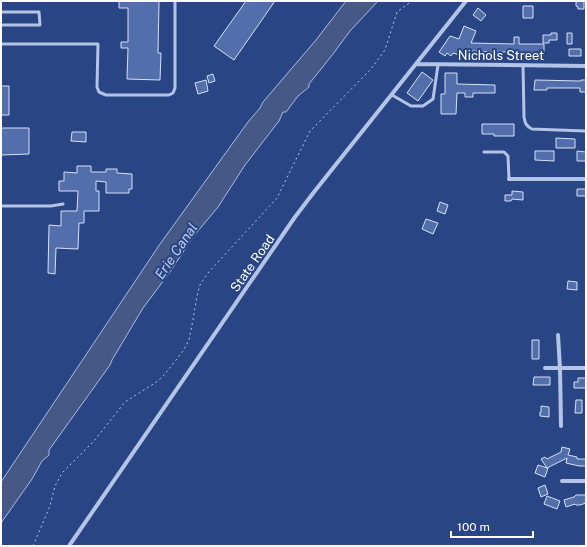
<svg xmlns="http://www.w3.org/2000/svg" width="587" height="547" viewBox="0 0 587 547" font-family="'Public Sans',sans-serif">
  <style>
    .water { fill: #455886; stroke: #a8bde7 }
    .building { fill: #526eab; stroke: #d7e1f5 }
    .lines { fill: none; stroke-linecap: round; stroke-linejoin: round }
    .path { stroke: #b4c4e7; stroke-width: 1; stroke-dasharray: 2 3; stroke-linecap: butt }
    .lane { stroke: #b4c4e7; stroke-width: 3 }
    .street { stroke: #b4c4e7; stroke-width: 4 }
    .labels { text-anchor: middle; stroke-width: 4; stroke-linejoin: round; paint-order: stroke }
    .street-label { font-size: 13px; fill: #fff; stroke: #2a4584 }
    .water-label { font-size: 14px; font-style: italic; fill: #bfceee; stroke: #2a4584 }
  </style>
  <rect width="100%" height="100%" fill="#2a4584"/>
  <path class="water" d="M 346,1 L 378,1 L 350,31 L 333,54 L 309,84 L 309,87 L 298,96 L 286,112 L 283,112 L 279,121 L 245,165 L 218,207 L 193,237 L 170,272 L 143,308 L 112,360 L 110,365 L 49,450 L 49,455 L 42,461 L 32,479 L 1,523 L 1,482 L 160,244 L 248,122 L 260,108 L 263,102 L 316,40 Z"/>
  <path class="building" d="M 119,1 L 159,1 L 158,53 L 161,53 L 160,80 L 127,79 L 128,48 L 121,48 L 121,42 L 128,42 L 128,8 L 119,8 Z
    M 246,1 L 275,1 L 234,60 L 214,46 Z
    M 576,1 L 584,1 L 584,9 L 578,9 L 578,7 L 576,6 Z
    M 523,6 L 533,6 L 533,18 L 523,18 Z
    M 478,8 L 486,15 L 481,21 L 473,15 Z
    M 464,26 L 476,31 L 471,43 L 514,44 L 514,37 L 519,37 L 519,44 L 544,44 L 544,53 L 465,51 L 462,56 L 453,53 L 451,56 L 447,53 L 445,56 L 439,52 L 450,36 L 459,39 Z
    M 551,33 L 557,33 L 557,40 L 549,40 L 549,43 L 543,43 L 543,35 L 551,35 Z
    M 567,33 L 572,33 L 572,44 L 567,44 Z
    M 569,49 L 581,49 L 581,56 L 569,56 Z
    M 422,72 L 433,80 L 418,101 L 407,93 Z
    M 445,73 L 457,73 L 457,84 L 495,85 L 495,93 L 473,93 L 473,97 L 465,97 L 465,93 L 457,93 L 456,114 L 441,114 L 441,94 L 445,94 Z
    M 213,74 L 215,81 L 209,83 L 207,76 Z
    M 206,80 L 208,91 L 198,94 L 195,83 Z
    M 535,80 L 581,81 L 581,80 L 586,80 L 586,92 L 580,92 L 580,88 L 547,88 L 547,90 L 534,90 Z
    M 1,86 L 9,86 L 9,115 L 1,115 Z
    M 482,124 L 514,124 L 514,136 L 494,136 L 494,134 L 482,134 Z
    M 1,128 L 29,128 L 29,154 L 1,155 Z
    M 72,132 L 86,132 L 86,142 L 71,141 Z
    M 556,138 L 575,139 L 575,148 L 556,148 Z
    M 535,151 L 554,151 L 554,161 L 535,160 Z
    M 577,151 L 586,152 L 586,161 L 577,161 Z
    M 77,166 L 91,166 L 91,172 L 106,172 L 106,169 L 117,169 L 117,173 L 132,174 L 132,189 L 129,189 L 129,193 L 106,193 L 106,182 L 96,181 L 96,191 L 99,191 L 99,211 L 84,211 L 84,223 L 79,223 L 78,249 L 56,248 L 55,274 L 48,273 L 49,225 L 61,226 L 61,211 L 77,211 L 78,191 L 59,191 L 59,181 L 64,181 L 64,172 L 77,173 Z
    M 577,189 L 586,189 L 586,196 L 577,196 Z
    M 512,191 L 523,192 L 523,200 L 512,199 L 511,201 L 505,201 L 505,195 L 512,195 Z
    M 440,202 L 448,205 L 445,214 L 437,211 Z
    M 426,219 L 438,223 L 433,234 L 422,229 Z
    M 568,281 L 577,282 L 577,290 L 567,289 Z
    M 532,340 L 539,340 L 539,359 L 532,359 Z
    M 534,377 L 550,377 L 550,385 L 533,385 Z
    M 578,378 L 586,378 L 586,388 L 574,388 L 574,382 L 578,382 Z
    M 576,400 L 582,400 L 582,413 L 575,413 Z
    M 541,406 L 549,407 L 549,417 L 540,416 L 540,412 L 541,412 Z
    M 562,447 L 570,449 L 568,455 L 577,457 L 577,459 L 586,459 L 586,466 L 579,466 L 566,463 L 567,458 L 547,468 L 548,468 L 545,477 L 535,473 L 538,465 L 547,468 L 541,459 L 545,457 L 547,459 L 561,452 Z
    M 545,485 L 548,494 L 541,497 L 538,488 Z
    M 576,495 L 586,495 L 586,503 L 580,505 L 576,505 L 575,504 L 566,507 L 564,500 L 574,497 Z
    M 547,496 L 560,501 L 557,509 L 544,504 Z"/>
  <g class="lines">
    <path class="path" d="M 33,546 L 50,506 L 55,486 L 62,473 L 94,441 L 125,402 L 158,381 L 165,374 L 183,351 L 189,340 L 193,320 L 197,296 L 200,285 L 207,274 L 277,198 L 310,131 L 371,69 L 385,50 L 397,12 L 412,1"/>
    <path class="lane" d="M 1,12 L 39,12 L 40,25 L 1,25
      M 1,44 L 98,44 L 97,87 L 99,92 L 106,95 L 169,95 L 173,93 L 175,88 L 175,1
      M 523,65 L 524,117 C 525,123 526,126 532,129 L 585,131
      M 392,95 L 411,106 L 423,106 L 433,99 L 438,65
      M 484,152 L 504,152 L 508,156 L 509,179
      M 1,206 L 51,206 L 63,204"/>
    <path class="street" d="M 416,64 L 586,66
      M 509,179 L 586,179
      M 558,335 L 560,368 L 561,426
      M 545,368 L 586,368
      M 562,481 L 586,481
      M 69,546 L 295,217 L 314,192 L 466,1"/>
  </g>
  <g class="labels">
    <g class="street-label">
      <text x="501" y="60">Nichols Street</text>
      <text transform="translate(252 263) rotate(-55)" y="5">State Road</text>
    </g>
    <g class="water-label">
      <text transform="translate(176 251) rotate(-56)" y="5">Erie Canal</text>
    </g>
  </g>
  <rect width="587" height="547" fill="none" stroke="#ffffff" stroke-width="4"/>
  <path d="M451 531v6h82v-6" fill="none" stroke="#ffffff" stroke-width="2"/>
  <text x="457" y="531" font-size="12" fill="#ffffff" stroke="#2a4584" stroke-width="3" paint-order="stroke">100 m</text>
</svg>
